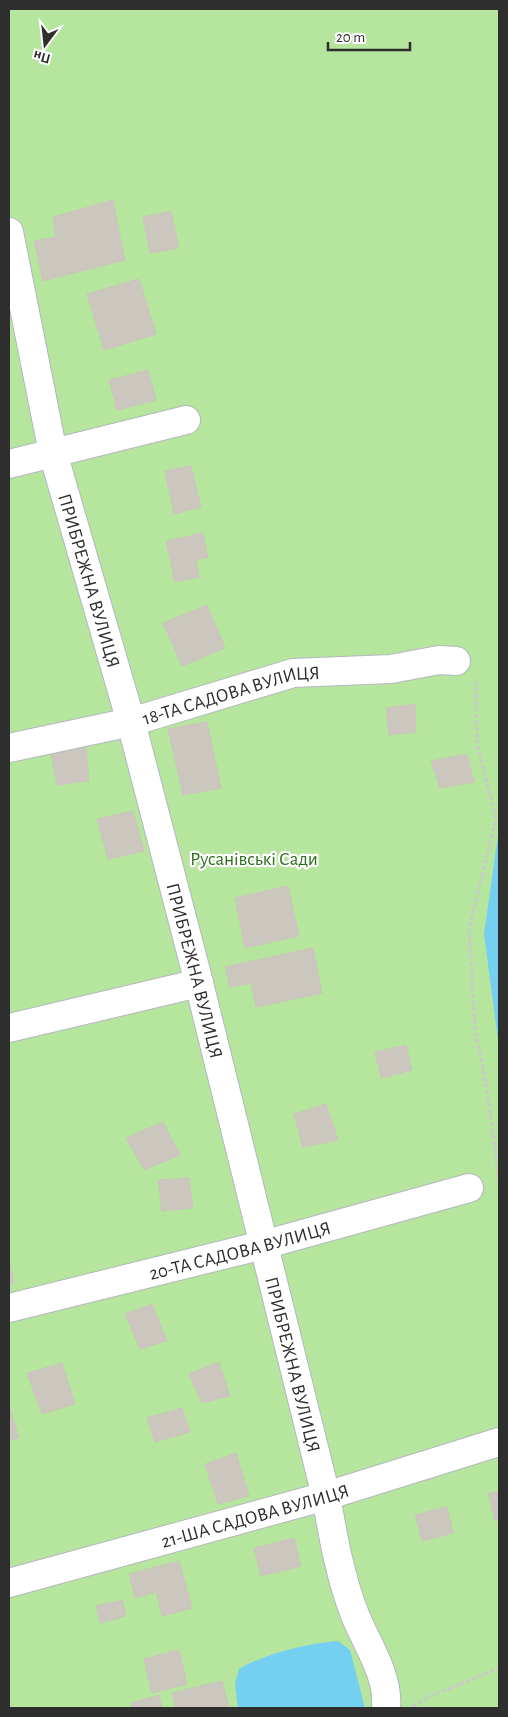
<svg xmlns="http://www.w3.org/2000/svg" width="508" height="1717" viewBox="0 0 508 1717" font-family="'Alegreya Sans',sans-serif">
  <style>
    .green { fill: #b6e59e }
    .water { fill: #75cff0 }
    .building { fill: #cbc7bf; stroke: #cbc5ba }
    .lines { fill: none; stroke-linecap: round; stroke-linejoin: round }
    .minor-casing { stroke: #b4b7c1; stroke-width: 30 }
    .path { stroke: #c9c9c9; stroke-width: 3; stroke-dasharray: 4 2.5; stroke-linecap: butt }
    .minor { stroke: #fff; stroke-width: 28 }
    .labels { text-anchor: middle; stroke-width: 4.5; stroke-linejoin: round; paint-order: stroke }
    .street-label { font-size: 19px; fill: #2e2e2e; stroke: #fff }
    .park-label { font-size: 19px; fill: #2c6e1b; stroke: #fff }
  </style>
  <rect width="100%" height="100%" fill="#efe9e1"/>
  <path class="green" d="M 9,9 L 499,9 L 499,1708 L 9,1708 Z"/>
  <path class="water" d="M 499,828 L 499,1047 L 484,934 Z
    M 338,1641 L 350,1650 L 365,1708 L 238,1708 L 235,1684 L 239,1669 C 264,1654 309,1643 338,1641 Z"/>
  <path class="building" d="M 113,200 L 125,260 L 43,281 L 34,241 L 56,237 L 53,217 Z
    M 171,211 L 179,248 L 150,253 L 143,217 Z
    M 139,279 L 156,334 L 104,350 L 87,294 Z
    M 148,370 L 156,400 L 117,410 L 109,380 Z
    M 191,466 L 201,507 L 174,514 L 165,471 Z
    M 203,533 L 208,558 L 196,560 L 199,577 L 175,582 L 166,541 Z
    M 207,605 L 225,648 L 182,666 L 163,623 Z
    M 415,704 L 416,732 L 389,735 L 386,708 Z
    M 207,722 L 221,788 L 183,795 L 168,729 Z
    M 86,748 L 89,781 L 57,785 L 51,753 Z
    M 467,754 L 474,782 L 440,788 L 431,761 Z
    M 133,811 L 144,851 L 108,859 L 97,819 Z
    M 288,886 L 299,936 L 245,948 L 235,898 Z
    M 313,948 L 322,993 L 256,1007 L 251,983 L 230,987 L 225,967 Z
    M 406,1045 L 412,1070 L 381,1078 L 375,1052 Z
    M 326,1104 L 338,1140 L 303,1147 L 294,1114 Z
    M 163,1122 L 180,1155 L 144,1170 L 126,1138 Z
    M 189,1178 L 193,1208 L 162,1211 L 158,1180 Z
    M 9,1259 L 14,1283 L 9,1285 Z
    M 152,1304 L 167,1341 L 140,1349 L 125,1314 Z
    M 219,1362 L 230,1396 L 202,1403 L 189,1374 Z
    M 62,1363 L 75,1404 L 42,1414 L 27,1373 Z
    M 9,1405 L 19,1438 L 9,1440 Z
    M 182,1408 L 190,1432 L 155,1442 L 147,1418 Z
    M 236,1453 L 249,1496 L 218,1504 L 205,1464 Z
    M 499,1491 L 499,1520 L 495,1521 L 488,1494 Z
    M 447,1507 L 453,1533 L 422,1541 L 415,1515 Z
    M 294,1538 L 301,1566 L 261,1576 L 254,1548 Z
    M 179,1561 L 192,1608 L 162,1616 L 156,1592 L 135,1598 L 129,1574 Z
    M 122,1600 L 126,1616 L 100,1623 L 96,1606 Z
    M 179,1650 L 187,1684 L 152,1693 L 144,1659 Z
    M 222,1681 L 229,1708 L 176,1708 L 172,1693 Z
    M 159,1695 L 162,1708 L 132,1708 L 131,1703 Z"/>
  <g class="lines">
    <defs>
      <g id="minor">
        <path id="s1" d="M 9,232 L 53,453 L 131,722 L 199,983 L 326,1496 C 333,1536 340,1577 355,1615 C 367,1645 389,1675 386,1708"/>
        <path d="M 9,464 L 186,420"/>
        <path id="s2" d="M 9,748 L 131,722 L 293,673 L 391,669 L 439,660 L 456,661"/>
        <path d="M 9,1028 L 199,983"/>
        <path id="s3" d="M 9,1308 L 263,1245 L 469,1188"/>
        <path id="s4" d="M 9,1583 L 326,1496 L 499,1442"/>
      </g>
    </defs>
    <use href="#minor" class="minor-casing"/>
    <path class="path" d="M 476,681 L 477,743 L 496,818 L 469,929 L 475,1030 L 487,1090 L 496,1155 L 498,1182
      M 413,1706 L 431,1696 L 499,1668"/>
    <use href="#minor" class="minor"/>
  </g>
  <g class="labels">
    <g class="street-label">
      <text dy="7" stroke="none"><textPath href="#s1" startOffset="358">ПРИБРЕЖНА ВУЛИЦЯ</textPath></text>
      <text dy="7" stroke="none"><textPath href="#s2" startOffset="229">18-ТА САДОВА ВУЛИЦЯ</textPath></text>
      <text dy="7" stroke="none"><textPath href="#s1" startOffset="762">ПРИБРЕЖНА ВУЛИЦЯ</textPath></text>
      <text dy="7" stroke="none"><textPath href="#s3" startOffset="238">20-ТА САДОВА ВУЛИЦЯ</textPath></text>
      <text dy="7" stroke="none"><textPath href="#s1" startOffset="1168">ПРИБРЕЖНА ВУЛИЦЯ</textPath></text>
      <text dy="7" stroke="none"><textPath href="#s4" startOffset="255">21-ША САДОВА ВУЛИЦЯ</textPath></text>
    </g>
    <g class="park-label">
      <text x="254" y="865">Русанівські Сади</text>
    </g>
  </g>
  <rect width="508" height="1717" fill="none" stroke="#2e2e2e" stroke-width="20"/>
  <g transform="translate(45 45) rotate(195)" stroke="#ffffff" stroke-width="4" paint-order="stroke">
  <path d="M0-4L9 19L0 12L-9 19Z" fill="#2e2e2e"/>
  <text y="-8" font-size="14" font-weight="bold" text-anchor="middle" fill="#2e2e2e">Пн</text>
  </g>
  <path d="M328 42v8h82v-8" fill="none" stroke="#2e2e2e" stroke-width="2.5"/>
  <text x="336" y="42" font-size="15" fill="#2e2e2e" stroke="#ffffff" stroke-width="4" paint-order="stroke">20 m</text>
</svg>
